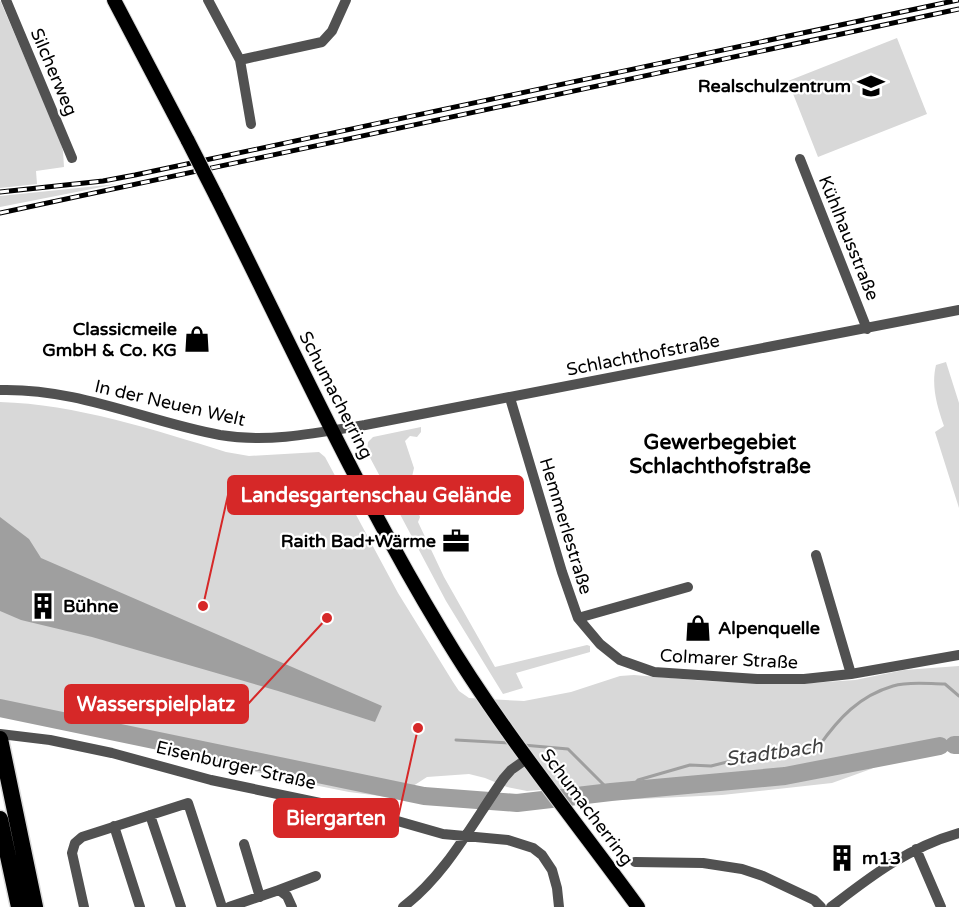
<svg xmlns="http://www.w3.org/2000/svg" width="959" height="907" viewBox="0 0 959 907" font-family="'Varela Round',sans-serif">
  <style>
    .green { fill: #d8d8d8 }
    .water { fill: #9f9f9f }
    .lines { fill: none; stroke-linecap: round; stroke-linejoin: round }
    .stream { stroke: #9f9f9f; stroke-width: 3 }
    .river { stroke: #9f9f9f; stroke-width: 18 }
    .major-casing { stroke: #dbdbdb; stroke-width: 16 }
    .highway-casing { stroke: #dbdbdb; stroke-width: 19 }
    .minor { stroke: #515151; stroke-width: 10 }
    .major { stroke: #000; stroke-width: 14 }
    .highway { stroke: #000; stroke-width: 16 }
    .rail-casing { stroke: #000; stroke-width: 5 }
    .rail { stroke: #fff; stroke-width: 3; stroke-dasharray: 9; stroke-linecap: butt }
    .major-bridge-casing { stroke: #dbdbdb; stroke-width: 16; stroke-linecap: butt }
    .major-bridge { stroke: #000; stroke-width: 14 }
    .labels { text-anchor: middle; stroke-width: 4.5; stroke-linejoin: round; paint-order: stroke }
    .street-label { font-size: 18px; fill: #000; stroke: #fff }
    .poi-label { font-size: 18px; font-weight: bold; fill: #000; stroke: #fff; text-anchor: end }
    .water-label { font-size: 20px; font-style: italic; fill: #404040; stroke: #fff }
    .quarter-label { font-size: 21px; font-weight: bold; fill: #000; stroke: #fff }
    .leader { fill: none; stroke: #d62828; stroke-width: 2 }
    .callout-dot { fill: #d62828; stroke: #fff; stroke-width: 2 }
    .callout { fill: #d62828; stroke: #d62828; stroke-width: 2 }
    .callout-label { font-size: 20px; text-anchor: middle; font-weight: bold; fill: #fff }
  </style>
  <rect width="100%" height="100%" fill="#fff"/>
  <path class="green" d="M 0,0 L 60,140 L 63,151 L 64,167 L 36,171 L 37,184 L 0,188 Z
    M 897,38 L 927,114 L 818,157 L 788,81 Z
    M 117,184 L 0,207 L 0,196 Z
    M 946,362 L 959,403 L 959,508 L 935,432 L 944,426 C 937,406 931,386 936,365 Z
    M 0,402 C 75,404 155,430 226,452 L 249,456 L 319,452 L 325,457 L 398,593 L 453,682 L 459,691 L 469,698 L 524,701 L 571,692 L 620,676 L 634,675 L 706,681 L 797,684 L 855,680 L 904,670 L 959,666 L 959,750 L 935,750 L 910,754 L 886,761 L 871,769 L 832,783 L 722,795 L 596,801 L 585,798 L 568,788 L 527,791 L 507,787 L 485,778 L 469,774 L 427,777 L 410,788 L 388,797 L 349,792 L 274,777 L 140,738 L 64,719 L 0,713 Z
    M 421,427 L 421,432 L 417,437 L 410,436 L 405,441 L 414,468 L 409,490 L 420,517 L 418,522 L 444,577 L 495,667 L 587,645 L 590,646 L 590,652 L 516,673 L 523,688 L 503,694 L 446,601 L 367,452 L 368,442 L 373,437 Z"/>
  <path class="water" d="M 0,517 L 29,539 L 41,558 L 382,706 L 375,722 L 278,691 L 92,637 L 21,620 L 0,611 Z"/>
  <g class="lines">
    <path class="stream" d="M 456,740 L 510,743
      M 523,745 L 568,749 L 611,792
      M 629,790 L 638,780 L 690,765 L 711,766 L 751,756 L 819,746 C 839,718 859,696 893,686 C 909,681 929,684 945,684 L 959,696"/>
    <path class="river" d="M 0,708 L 424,796 L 517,803 L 611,792 L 785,776 L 940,746
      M 954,745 L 959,745"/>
    <defs>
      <path id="major" d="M 114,0 L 188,141
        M 216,196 C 289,341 357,491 441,630 C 499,728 572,816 638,907"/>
      <path id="highway" d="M 0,739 L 35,907
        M 0,819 L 19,907"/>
    </defs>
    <use href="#major" class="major-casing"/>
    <use href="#highway" class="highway-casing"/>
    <path class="minor" d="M 6,0 L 72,158
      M 208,0 L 240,60 L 322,42 L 332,31 L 346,0
      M 240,60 L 251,124
      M 800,159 L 867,329
      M 0,390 C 78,388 145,421 220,435 C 269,443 317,433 365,425 L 959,310
      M 510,398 L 562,572 L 578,618 L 600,644 L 620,660 L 654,672 L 757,679 L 804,679 L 851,674 L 959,655
      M 816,555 L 851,674
      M 578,618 L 688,587
      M 0,734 L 50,740 L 112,753 L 211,780 L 373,814 L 443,834 L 508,840 L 533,848 L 542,855 L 552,870 L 557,888 L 559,907
      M 150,815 L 181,907
      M 114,826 L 140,907
      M 244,844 L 260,897
      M 916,849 L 941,907
      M 635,862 L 703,863 L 742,869 L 763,876 L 814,900 L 821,907
      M 279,890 L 316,876
      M 84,907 L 72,853 L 75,843 L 82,837 L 188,803 L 222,907
      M 229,907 L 279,890 L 287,896 L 292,907
      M 403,907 C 446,875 473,822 504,778 L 511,770 L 528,758
      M 831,907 C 871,876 909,847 959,833"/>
    <use href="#major" class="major"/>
    <use href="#highway" class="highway"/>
    <defs>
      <path id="rail" d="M 0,192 L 103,181 L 135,175 L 958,0
        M 0,213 L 959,9"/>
    </defs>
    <use href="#rail" class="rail-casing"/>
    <use href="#rail" class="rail"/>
    <defs>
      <path id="major-bridge" d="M 188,141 L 216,196"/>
    </defs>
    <use href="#major-bridge" class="major-bridge-casing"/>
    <use href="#major-bridge" class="major-bridge"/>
  </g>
  <defs>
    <symbol id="school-bare" viewBox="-9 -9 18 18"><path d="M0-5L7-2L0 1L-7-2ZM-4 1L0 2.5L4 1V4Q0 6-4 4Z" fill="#000" stroke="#fff" stroke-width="2.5" paint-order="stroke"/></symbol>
    <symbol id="shop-bare" viewBox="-9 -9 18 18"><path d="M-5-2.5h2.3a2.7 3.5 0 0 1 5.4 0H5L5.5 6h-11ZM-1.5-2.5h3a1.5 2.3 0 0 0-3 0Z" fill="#000" stroke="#fff" stroke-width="2.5" paint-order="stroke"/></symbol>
    <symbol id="office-bare" viewBox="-9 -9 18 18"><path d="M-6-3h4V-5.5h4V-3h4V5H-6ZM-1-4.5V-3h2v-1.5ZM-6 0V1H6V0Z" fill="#000" stroke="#fff" stroke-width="2.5" paint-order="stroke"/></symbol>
    <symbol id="building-bare" viewBox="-9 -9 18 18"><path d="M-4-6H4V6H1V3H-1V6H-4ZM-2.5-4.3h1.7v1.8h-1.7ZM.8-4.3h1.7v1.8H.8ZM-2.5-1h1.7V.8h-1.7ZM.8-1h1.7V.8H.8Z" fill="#000" stroke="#fff" stroke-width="2.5" paint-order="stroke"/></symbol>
  </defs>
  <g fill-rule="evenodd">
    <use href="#school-bare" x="852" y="67" width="38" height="38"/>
    <use href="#shop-bare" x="178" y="320" width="38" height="38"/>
    <use href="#office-bare" x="437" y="522" width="38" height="38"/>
    <use href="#building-bare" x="24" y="587" width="38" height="38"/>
    <use href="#shop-bare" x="679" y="609" width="38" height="38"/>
    <use href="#building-bare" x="823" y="839" width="38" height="38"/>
  </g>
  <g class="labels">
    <g class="street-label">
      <text transform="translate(54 72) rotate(67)" y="6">Silcherweg</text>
      <text transform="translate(849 238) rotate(68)" y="6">Kühlhausstraße</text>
      <text transform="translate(643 355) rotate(-11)" y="6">Schlachthofstraße</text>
      <text transform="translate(336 395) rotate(63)" y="6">Schumacherring</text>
      <text transform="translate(170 403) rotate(13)" y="6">In der Neuen Welt</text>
      <text transform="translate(566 526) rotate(73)" y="6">Hemmerlestraße</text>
      <text transform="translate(729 659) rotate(3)" y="6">Colmarer Straße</text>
      <text transform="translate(236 765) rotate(13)" y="6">Eisenburger Straße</text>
      <text transform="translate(587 807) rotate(53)" y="6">Schumacherring</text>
    </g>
    <g class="poi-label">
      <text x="851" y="92">Realschulzentrum</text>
      <text x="177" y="335">Classicmeile<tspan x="177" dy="21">GmbH &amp; Co. KG</tspan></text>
      <text x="436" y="547">Raith Bad+Wärme</text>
      <text x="63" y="612" text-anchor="start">Bühne</text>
      <text x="718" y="634" text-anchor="start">Alpenquelle</text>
      <text x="862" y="864" text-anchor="start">m13</text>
    </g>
    <g class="water-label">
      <text transform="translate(774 752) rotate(-8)" y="7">Stadtbach</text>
    </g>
    <g class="quarter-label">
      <text x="720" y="449">Gewerbegebiet<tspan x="720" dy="24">Schlachthofstraße</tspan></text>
    </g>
  </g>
  <path class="leader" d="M203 606L228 495M327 618L248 704M418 728L398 818"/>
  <g class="callout-dot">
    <circle cx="203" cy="606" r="6"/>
    <circle cx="327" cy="618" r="6"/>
    <circle cx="418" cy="728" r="6"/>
  </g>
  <g class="callout">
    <rect x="228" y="476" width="295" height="38" rx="6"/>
    <rect x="65" y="685" width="183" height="38" rx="6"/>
    <rect x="274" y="799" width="124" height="38" rx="6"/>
  </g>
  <g class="callout-label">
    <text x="376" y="502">Landesgartenschau Gelände</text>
    <text x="156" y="711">Wasserspielplatz</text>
    <text x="336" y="825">Biergarten</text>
  </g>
</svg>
